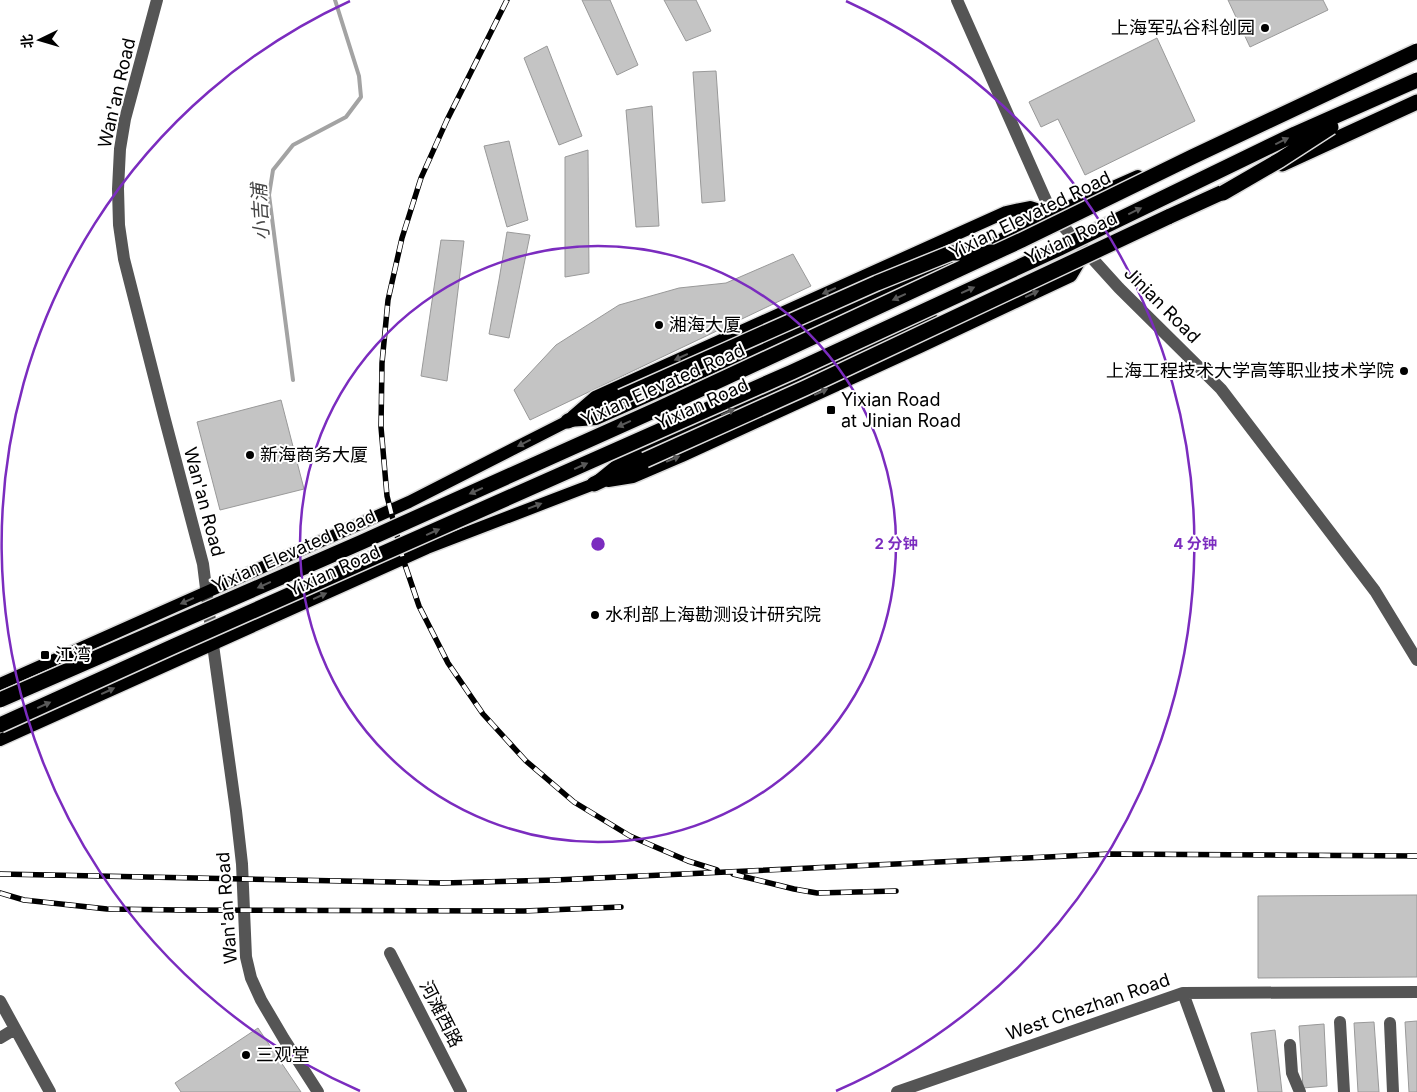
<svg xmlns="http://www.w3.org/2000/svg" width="1417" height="1092" viewBox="0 0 1417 1092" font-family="Inter,'Noto Sans SC',sans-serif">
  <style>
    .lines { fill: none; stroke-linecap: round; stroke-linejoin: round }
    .stream { stroke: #a3a3a3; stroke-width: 4 }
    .building { fill: #c4c4c4; stroke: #999 }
    .major-casing { stroke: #dbdbdb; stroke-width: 15 }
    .highway-casing { stroke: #dbdbdb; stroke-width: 18 }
    .minor { stroke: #555; stroke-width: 12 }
    .major { stroke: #000; stroke-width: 12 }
    .highway { stroke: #000; stroke-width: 15 }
    .rail-casing { stroke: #000; stroke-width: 5.5 }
    .rail { stroke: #fff; stroke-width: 4; stroke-dasharray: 11; stroke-linecap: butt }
    .highway-bridge-casing { stroke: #dbdbdb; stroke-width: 18; stroke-linecap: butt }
    .highway-bridge { stroke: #000; stroke-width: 15 }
    .oneway { fill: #595959 }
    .ring { fill: none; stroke: #7b2cbf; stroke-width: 2.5 }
    .poi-dot { fill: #000; stroke: #fff; stroke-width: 2 }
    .labels { text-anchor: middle; stroke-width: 4; stroke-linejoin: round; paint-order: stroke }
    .poi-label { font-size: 18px; fill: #000; stroke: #fff; text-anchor: start }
    .street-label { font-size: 18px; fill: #000; stroke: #fff }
    .water-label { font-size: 19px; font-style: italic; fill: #444; stroke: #fff }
    .centre { fill: #7b2cbf; stroke: #fff; stroke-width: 2.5 }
    .ring-label { font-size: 15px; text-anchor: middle; font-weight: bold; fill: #7b2cbf; stroke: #fff; stroke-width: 4; stroke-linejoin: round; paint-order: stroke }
  </style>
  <rect width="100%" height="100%" fill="#fff"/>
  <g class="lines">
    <path class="stream" d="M 293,380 L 269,195 L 273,170 L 293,145 L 346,117 L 361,97 L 359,76 L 335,0"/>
  </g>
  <path class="building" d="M 582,0 L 610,0 L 638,65 L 617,75 Z
    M 664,0 L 696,0 L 711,31 L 686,41 Z
    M 1228,0 L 1323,0 L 1328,10 L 1250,47 Z
    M 1157,38 L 1195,121 L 1085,175 L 1058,119 L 1041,127 L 1029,102 Z
    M 547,46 L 582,136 L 559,145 L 524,58 Z
    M 716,71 L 725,201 L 702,203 L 693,72 Z
    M 652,106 L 659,226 L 636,227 L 626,110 Z
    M 509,141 L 528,220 L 507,227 L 484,146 Z
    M 588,150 L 589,273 L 565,277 L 565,157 Z
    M 507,232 L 530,235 L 509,338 L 489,334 L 499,280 Z
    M 441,240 L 464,241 L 447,381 L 421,376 Z
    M 793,254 L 811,286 L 530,420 L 514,390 L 556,345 L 619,305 L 679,288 L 726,283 Z
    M 281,400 L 304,489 L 220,510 L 197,422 Z
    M 1417,895 L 1417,977 L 1258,978 L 1258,896 Z
    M 1417,1021 L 1417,1092 L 1409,1092 L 1405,1022 Z
    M 1374,1022 L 1379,1092 L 1358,1092 L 1354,1023 Z
    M 1324,1024 L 1327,1086 L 1303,1088 L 1299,1026 Z
    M 258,1028 L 301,1092 L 181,1092 L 175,1083 Z
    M 1275,1030 L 1282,1092 L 1258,1092 L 1251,1033 Z"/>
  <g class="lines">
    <defs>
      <path id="major" d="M 573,416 L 595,397 L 1006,212 L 1030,207 L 1052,214
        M 608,481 L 633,477 L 682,456 L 920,347 L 1071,276 L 1083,256
        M 0,684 L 409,502 L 568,421 L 596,419 L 998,241 L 1052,214 L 1138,176
        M 0,740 L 427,548 L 594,484 L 626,458 L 933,320"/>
      <path id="highway" d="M 1282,164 L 1417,102
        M 1168,217 L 1234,187
        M 568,421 L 621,397
        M 594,484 L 645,460"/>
    </defs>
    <use href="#major" class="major-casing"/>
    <use href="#highway" class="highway-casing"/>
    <path class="minor" d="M 157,0 L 125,119 L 120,149 L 118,189 L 119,225 L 124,259 L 164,416 L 203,564 L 213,645 L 236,811 L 242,864 L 246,957 L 251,978 L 261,1000 L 284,1039 L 318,1092
      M 957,0 L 1052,214 L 1119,288 L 1221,389 L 1375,591 L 1417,660
      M 390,953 L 461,1092
      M 1183,993 L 1219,1092
      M 0,1001 L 50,1092
      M 1340,1022 L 1344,1092
      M 1390,1023 L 1393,1092
      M 0,1038 L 15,1029
      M 1290,1045 L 1292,1073 L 1300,1092
      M 897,1092 L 1183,993 L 1417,992"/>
    <use href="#major" class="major"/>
    <use href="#highway" class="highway"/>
    <defs>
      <path id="rail" d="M 507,0 L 447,120 L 421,178 L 402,238 L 388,300 L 382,363 L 381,427 L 387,496 L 403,559 L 419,606 L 448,663 L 483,714 L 526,761 L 574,802 L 630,836 L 688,861 L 717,870
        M 0,874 L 443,883 L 555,880 L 1110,854 L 1417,856
        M 733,874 L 794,889 L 817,893 L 896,891
        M 0,893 L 24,900 L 107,909 L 179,910 L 524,911 L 621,907"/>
    </defs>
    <use href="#rail" class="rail-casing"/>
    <use href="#rail" class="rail"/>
    <defs>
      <path id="highway-bridge" d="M 1223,193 L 1280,160 L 1331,127
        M 621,397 L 877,283 L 951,253 L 992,252
        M 645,460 L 805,388 L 1168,217
        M 0,700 L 362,542 L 658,409 L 1022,240 L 1192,157 L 1417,51
        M 0,725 L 174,646 L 792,372 L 1060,248 L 1295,134 L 1417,80"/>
    </defs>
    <use href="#highway-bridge" class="highway-bridge-casing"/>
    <use href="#highway-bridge" class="highway-bridge"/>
  </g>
  <defs><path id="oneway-solid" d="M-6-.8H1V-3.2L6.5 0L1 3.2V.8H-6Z" transform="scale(1.25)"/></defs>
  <g class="oneway">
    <use href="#oneway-solid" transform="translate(1282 141) rotate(-26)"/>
    <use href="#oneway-solid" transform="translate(1135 211) rotate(-26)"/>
    <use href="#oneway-solid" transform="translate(968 290) rotate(-24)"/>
    <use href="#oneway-solid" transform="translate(829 291) rotate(156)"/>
    <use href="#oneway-solid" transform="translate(1032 294) rotate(-25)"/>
    <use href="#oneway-solid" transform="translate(899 297) rotate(155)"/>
    <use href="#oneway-solid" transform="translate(681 357) rotate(155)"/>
    <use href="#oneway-solid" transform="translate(821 392) rotate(-25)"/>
    <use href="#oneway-solid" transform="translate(728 412) rotate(-24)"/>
    <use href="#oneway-solid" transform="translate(624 424) rotate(156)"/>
    <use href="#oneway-solid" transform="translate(524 443) rotate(153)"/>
    <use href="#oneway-solid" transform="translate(673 459) rotate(-23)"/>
    <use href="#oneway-solid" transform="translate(581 466) rotate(-24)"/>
    <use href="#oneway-solid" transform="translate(476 491) rotate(156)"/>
    <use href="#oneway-solid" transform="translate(535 506) rotate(-21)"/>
    <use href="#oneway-solid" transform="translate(433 532) rotate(-24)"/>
    <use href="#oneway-solid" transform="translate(264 585) rotate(156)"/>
    <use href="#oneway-solid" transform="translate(320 596) rotate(-24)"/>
    <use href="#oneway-solid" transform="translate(187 601) rotate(156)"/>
    <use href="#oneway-solid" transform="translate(108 691) rotate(-25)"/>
    <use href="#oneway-solid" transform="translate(44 705) rotate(-24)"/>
  </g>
  <g class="ring">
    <circle cx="598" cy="544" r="298"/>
    <path d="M360 1091A597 597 0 0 1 350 1M846 1A597 597 0 0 1 836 1091"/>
  </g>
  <g class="poi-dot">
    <circle cx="1265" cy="28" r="5"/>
    <circle cx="659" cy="325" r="5"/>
    <circle cx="1404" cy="371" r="5"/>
    <rect x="826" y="405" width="10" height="10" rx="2.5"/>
    <circle cx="250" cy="455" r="5"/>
    <circle cx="595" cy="615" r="5"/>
    <rect x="40" y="650" width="10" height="10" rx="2.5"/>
    <circle cx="246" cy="1055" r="5"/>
  </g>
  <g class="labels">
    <g class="poi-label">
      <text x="1255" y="34" text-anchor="end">上海军弘谷科创园</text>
      <text x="669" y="331">湘海大厦</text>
      <text x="1394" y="377" text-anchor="end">上海工程技术大学高等职业技术学院</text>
      <text x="841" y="406">Yixian Road<tspan x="841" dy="21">at Jinian Road</tspan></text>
      <text x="260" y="461">新海商务大厦</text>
      <text x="605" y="621">水利部上海勘测设计研究院</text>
      <text x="55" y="661">江湾</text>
      <text x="256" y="1061">三观堂</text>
    </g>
    <g class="street-label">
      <text transform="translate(117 93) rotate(-77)" y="6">Wan'an Road</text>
      <text transform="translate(1030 215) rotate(-26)" y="6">Yixian Elevated Road</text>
      <text transform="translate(1071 238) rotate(-25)" y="6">Yixian Road</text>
      <text transform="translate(1162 305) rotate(45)" y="6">Jinian Road</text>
      <text transform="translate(663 385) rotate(-24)" y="6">Yixian Elevated Road</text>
      <text transform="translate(702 404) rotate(-24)" y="6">Yixian Road</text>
      <text transform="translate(204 502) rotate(75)" y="6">Wan'an Road</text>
      <text transform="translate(294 551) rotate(-24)" y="6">Yixian Elevated Road</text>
      <text transform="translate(334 571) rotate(-24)" y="6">Yixian Road</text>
      <text transform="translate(227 908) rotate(-94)" y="6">Wan'an Road</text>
      <text transform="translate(1088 1007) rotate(-19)" y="6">West Chezhan Road</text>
      <text transform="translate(441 1014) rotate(63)" y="6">河滩西路</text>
    </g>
    <g class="water-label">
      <text transform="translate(260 212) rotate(-93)" y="7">小吉浦</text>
    </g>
  </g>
  <circle cx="598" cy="544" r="8" class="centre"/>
  <g class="ring-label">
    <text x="896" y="549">2 分钟</text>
    <text x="1195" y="549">4 分钟</text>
  </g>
  <g transform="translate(40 40) rotate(265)" stroke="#ffffff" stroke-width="4" paint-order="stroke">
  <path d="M0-4L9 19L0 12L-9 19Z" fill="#000000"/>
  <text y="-8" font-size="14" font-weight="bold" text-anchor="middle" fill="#000000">北</text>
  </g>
</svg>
